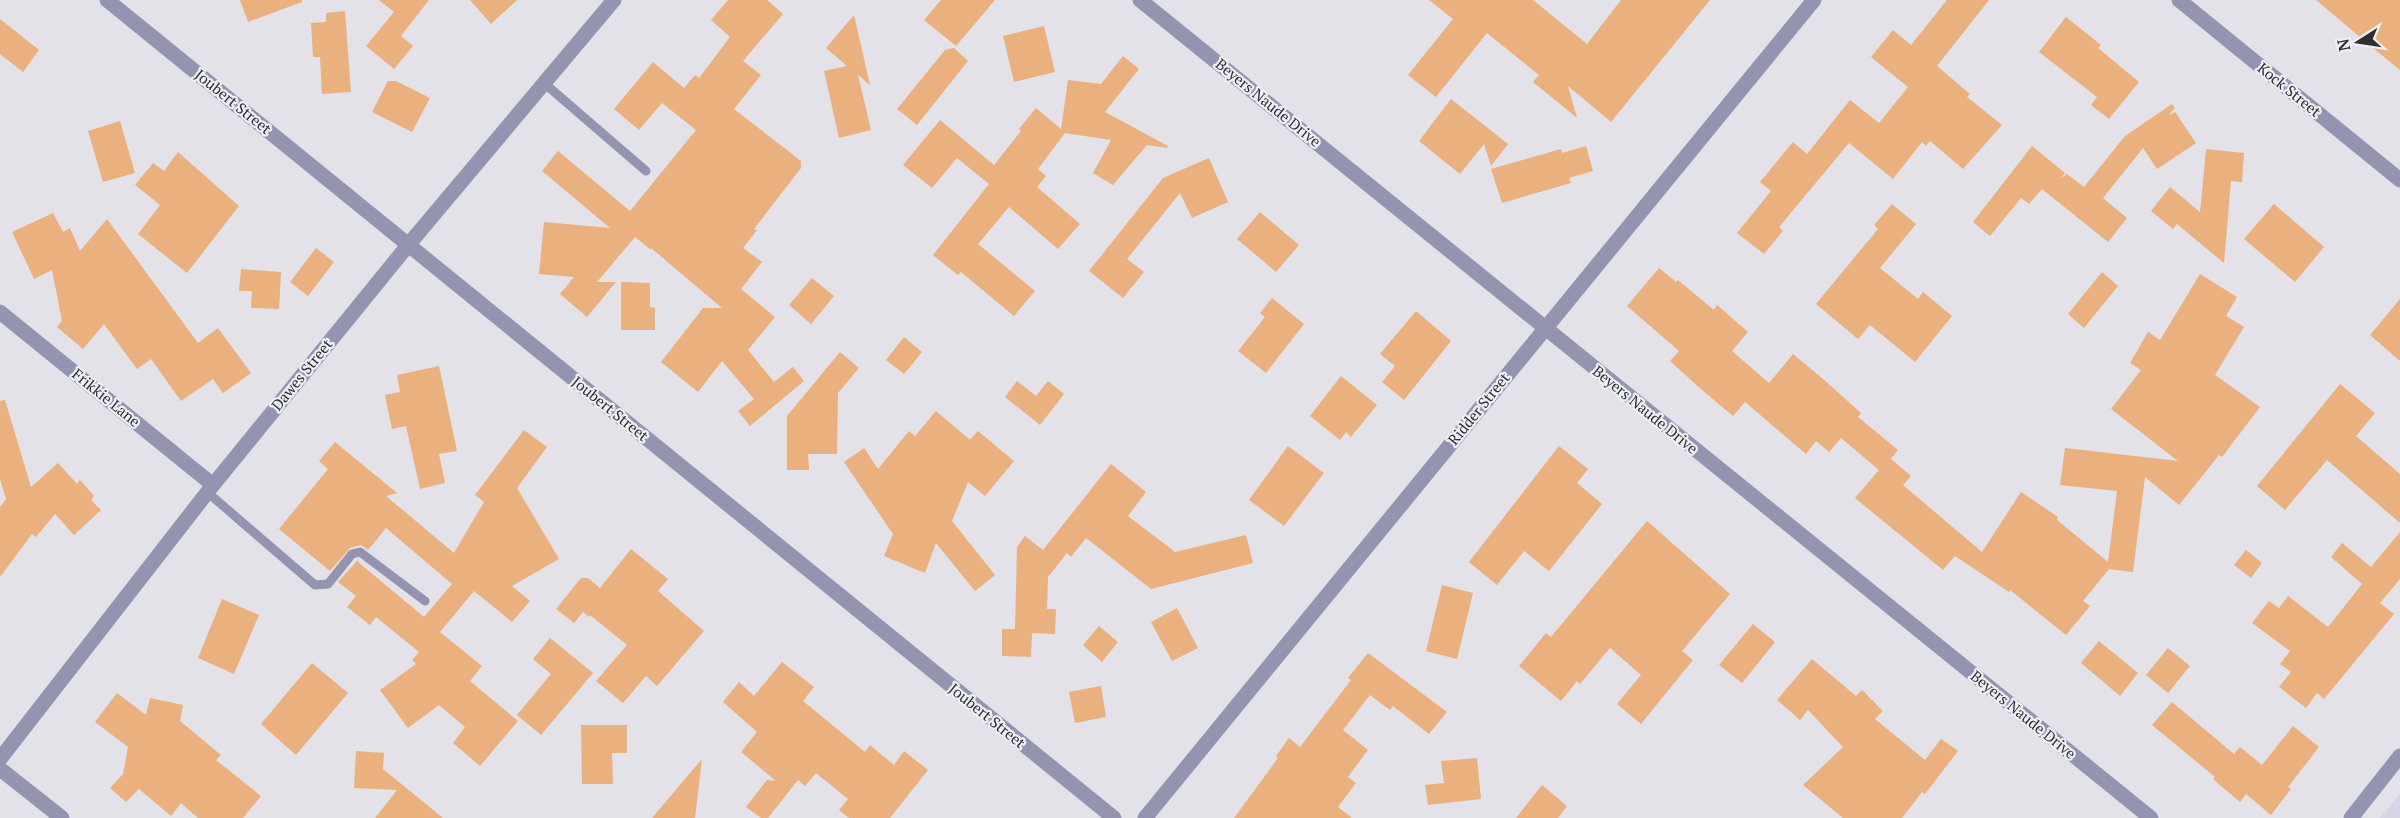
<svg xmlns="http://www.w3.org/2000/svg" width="2400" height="818" viewBox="0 0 2400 818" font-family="'PT Serif',serif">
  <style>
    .built { fill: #d5d5e3 }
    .building { fill: #eab07d }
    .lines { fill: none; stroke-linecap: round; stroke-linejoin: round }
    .lane { stroke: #9494b1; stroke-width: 9 }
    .street { stroke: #9494b1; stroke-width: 15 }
    .labels { text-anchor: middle; stroke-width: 4.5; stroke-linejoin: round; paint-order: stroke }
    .street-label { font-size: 15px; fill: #2f2f32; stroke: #efeff6 }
  </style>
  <rect width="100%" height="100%" fill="#e2e2e8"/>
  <path class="built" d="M 2400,794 L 2400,818 L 2380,818 Z"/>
  <path class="building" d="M 240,0 L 302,0 L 302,2 L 248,22 Z
    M 379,0 L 429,0 L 401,36 L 413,46 L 394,69 L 366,46 L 394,12 Z
    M 470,0 L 517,0 L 491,24 Z
    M 728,0 L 767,0 L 783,14 L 743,61 L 761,75 L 734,109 L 801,161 L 801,168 L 754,229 L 757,230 L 743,248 L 762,262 L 741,289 L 775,317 L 748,350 L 774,382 L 793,367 L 804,381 L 750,426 L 738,411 L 754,399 L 722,361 L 698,392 L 661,362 L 703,308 L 722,308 L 651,248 L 651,250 L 635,237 L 597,282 L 616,282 L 587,317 L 560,294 L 574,277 L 539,274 L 544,222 L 610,228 L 542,171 L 558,151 L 630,211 L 696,130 L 662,103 L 639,130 L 614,109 L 653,62 L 684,88 L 695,75 L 699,78 L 730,37 L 711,20 Z
    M 941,0 L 995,0 L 956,46 L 924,20 Z
    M 1429,0 L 1533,0 L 1587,44 L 1621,0 L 1710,0 L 1611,122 L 1568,86 L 1577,118 L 1533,82 L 1539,75 L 1487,33 L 1436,97 L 1408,75 L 1453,19 Z
    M 1947,0 L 1989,0 L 1937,66 L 1970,94 L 1967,97 L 2002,125 L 1963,169 L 1930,141 L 1926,146 L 1922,142 L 1893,179 L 1849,143 L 1779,227 L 1783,231 L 1764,254 L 1737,233 L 1771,191 L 1760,182 L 1793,142 L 1807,154 L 1850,100 L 1879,123 L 1908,87 L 1871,57 L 1893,30 L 1911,45 Z
    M 2316,0 L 2400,0 L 2400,70 L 2373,48 Z
    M 345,11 L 351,92 L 322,94 L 320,57 L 313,57 L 311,23 L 326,22 L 326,13 Z
    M 854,15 L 870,85 L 858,75 L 871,130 L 839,138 L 824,71 L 847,66 L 826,48 Z
    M 2066,17 L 2101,45 L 2098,48 L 2139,82 L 2109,119 L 2091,105 L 2097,97 L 2039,52 Z
    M 0,19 L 39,50 L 23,72 L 0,54 Z
    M 1044,26 L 1055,72 L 1014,82 L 1003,36 Z
    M 954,48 L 968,61 L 917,125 L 897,109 L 945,50 Z
    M 1123,56 L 1139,69 L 1105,112 L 1168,146 L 1167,148 L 1147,145 L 1113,185 L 1093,173 L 1111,140 L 1065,133 L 1038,169 L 1046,176 L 1037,187 L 1080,224 L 1058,249 L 1009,207 L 978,244 L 1035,291 L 1014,316 L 961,272 L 958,275 L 933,255 L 989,184 L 957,158 L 932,188 L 903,165 L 940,120 L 994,165 L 1021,131 L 1019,129 L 1036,108 L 1061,129 L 1068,80 L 1101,84 Z
    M 388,81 L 396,81 L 430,98 L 412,132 L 372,112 Z
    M 1451,99 L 1508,144 L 1491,166 L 1484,144 L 1460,174 L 1419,141 Z
    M 2172,104 L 2175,108 L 2168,116 L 2175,112 L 2196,143 L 2157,169 L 2143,148 L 2103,198 L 2127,218 L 2108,242 L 2042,189 L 2029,204 L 2021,198 L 1990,236 L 1973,222 L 2032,146 L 2065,173 L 2060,179 L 2067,174 L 2084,187 L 2125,136 Z
    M 120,121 L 135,173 L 103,182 L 88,131 Z
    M 1586,146 L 1593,171 L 1569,178 L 1571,183 L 1502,203 L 1491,169 L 1561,149 L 1562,153 Z
    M 2206,149 L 2244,153 L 2242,182 L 2231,181 L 2224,263 L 2177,224 L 2173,229 L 2151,211 L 2170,187 L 2200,212 Z
    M 178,152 L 239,206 L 187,273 L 138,234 L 160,205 L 135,185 L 153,163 L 164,171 Z
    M 1209,158 L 1228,202 L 1192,218 L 1180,193 L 1127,259 L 1144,272 L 1123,298 L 1089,271 L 1163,178 Z
    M 1892,204 L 1916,224 L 1880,268 L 1918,299 L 1923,292 L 1952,316 L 1915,362 L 1870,325 L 1858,339 L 1816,304 L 1878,229 L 1874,225 Z
    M 2274,204 L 2324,247 L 2295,282 L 2244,239 Z
    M 1260,212 L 1299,245 L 1276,272 L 1237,239 Z
    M 53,213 L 63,232 L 70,228 L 80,251 L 107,219 L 198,343 L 218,328 L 251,373 L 223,393 L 213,379 L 181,401 L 151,359 L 137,369 L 104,324 L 83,349 L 57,327 L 62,321 L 52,270 L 34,279 L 12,232 Z
    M 316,248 L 334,262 L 308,296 L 290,282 Z
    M 1659,268 L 1676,282 L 1678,280 L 1714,310 L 1717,305 L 1748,332 L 1732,351 L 1769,383 L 1793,354 L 1822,378 L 1861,413 L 1858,417 L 1898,450 L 1891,459 L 1911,476 L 1903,485 L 1982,552 L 2021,492 L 2058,517 L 2057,520 L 2108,562 L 2117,491 L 2060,485 L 2065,448 L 2178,461 L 2111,409 L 2141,370 L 2130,363 L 2148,332 L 2160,340 L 2200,274 L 2237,297 L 2226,316 L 2244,327 L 2215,375 L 2260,407 L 2222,457 L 2219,455 L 2179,505 L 2145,477 L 2133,572 L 2109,569 L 2083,601 L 2090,606 L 2066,635 L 2010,590 L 2009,592 L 1955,556 L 1943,570 L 1855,498 L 1879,470 L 1841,438 L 1829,452 L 1816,441 L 1806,454 L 1745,402 L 1733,416 L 1702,390 L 1670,361 L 1679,351 L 1627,306 Z
    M 241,269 L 281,272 L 279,309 L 251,308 L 252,291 L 239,291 Z
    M 2102,272 L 2118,286 L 2084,328 L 2068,314 Z
    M 812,278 L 834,296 L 811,324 L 789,305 Z
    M 621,282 L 650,283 L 650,307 L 655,308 L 655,330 L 621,330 Z
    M 1272,298 L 1304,324 L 1266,373 L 1238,351 L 1265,317 L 1260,313 Z
    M 2400,299 L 2400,361 L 2370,335 Z
    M 1416,311 L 1451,341 L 1404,400 L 1382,382 L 1395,366 L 1380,354 Z
    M 904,337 L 922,352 L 904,374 L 886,360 Z
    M 840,352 L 859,368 L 838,393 L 837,454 L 808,454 L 809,470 L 787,470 L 787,416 Z
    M 439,366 L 457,451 L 439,454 L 445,483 L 420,489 L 406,426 L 392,429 L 385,395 L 400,392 L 397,375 Z
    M 1341,376 L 1377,405 L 1351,437 L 1346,432 L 1340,440 L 1310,416 Z
    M 1017,381 L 1036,396 L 1048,381 L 1064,394 L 1040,425 L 1005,397 Z
    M 2340,384 L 2375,413 L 2356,436 L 2400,474 L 2400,523 L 2327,460 L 2285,510 L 2257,486 Z
    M 5,400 L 31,487 L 58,463 L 77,484 L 80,480 L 94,496 L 91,500 L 101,510 L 74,535 L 55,514 L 36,537 L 32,534 L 0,577 L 0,507 L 6,499 L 0,479 L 0,401 Z
    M 936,411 L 970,440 L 978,431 L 1014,461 L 985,496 L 968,482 L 952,521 L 995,575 L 975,591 L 936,543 L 925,573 L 884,556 L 893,534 L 844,462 L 864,448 L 878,469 L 909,431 L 915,436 Z
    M 524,430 L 547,447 L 517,488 L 559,559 L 512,586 L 530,601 L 512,622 L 474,591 L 440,632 L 482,666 L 470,681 L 518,721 L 480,766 L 453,743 L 465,727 L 439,705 L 408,728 L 380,690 L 416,664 L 412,660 L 419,652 L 376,617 L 370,625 L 347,607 L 356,596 L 338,582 L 359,559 L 358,562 L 424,617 L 452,584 L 386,528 L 368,550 L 361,545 L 350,548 L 330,571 L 279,529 L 328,469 L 319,461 L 335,442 L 397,493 L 386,496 L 454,553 L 484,502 L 475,495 Z
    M 1288,446 L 1324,473 L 1284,526 L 1249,500 Z
    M 1559,446 L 1588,469 L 1577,483 L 1602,504 L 1549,571 L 1524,551 L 1497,585 L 1469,562 Z
    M 1111,464 L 1146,492 L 1128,516 L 1175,552 L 1246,535 L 1253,563 L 1151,589 L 1086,538 L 1071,557 L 1067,553 L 1048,577 L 1047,609 L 1056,609 L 1055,634 L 1032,633 L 1031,657 L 1002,656 L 1002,629 L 1015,629 L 1017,547 L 1025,536 L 1043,550 Z
    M 1647,521 L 1730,594 L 1682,651 L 1693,660 L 1641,724 L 1617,704 L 1641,675 L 1610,648 L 1580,684 L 1577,681 L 1561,701 L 1519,666 L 1546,633 L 1551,637 Z
    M 2400,532 L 2400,579 L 2380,603 L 2394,614 L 2324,699 L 2317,693 L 2306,708 L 2279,687 L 2291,672 L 2280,664 L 2290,651 L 2252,623 L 2269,601 L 2279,608 L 2288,596 L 2328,627 L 2362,584 L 2331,557 L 2342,543 L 2371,567 Z
    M 631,549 L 668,579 L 658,591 L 704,631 L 657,686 L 646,676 L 623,703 L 596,681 L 627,645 L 590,615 L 589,617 L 583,612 L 574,623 L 556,609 L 581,578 L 588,578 L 600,588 Z
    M 2246,550 L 2262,563 L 2251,578 L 2234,565 Z
    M 1442,585 L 1473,593 L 1457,659 L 1426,651 Z
    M 222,599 L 259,615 L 234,674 L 198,658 Z
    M 1177,608 L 1198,648 L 1172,661 L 1151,622 Z
    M 1753,624 L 1775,642 L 1742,683 L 1719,665 Z
    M 1099,626 L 1118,642 L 1102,662 L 1083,645 Z
    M 550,638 L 593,673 L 541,735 L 517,715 L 551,674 L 533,659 Z
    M 2099,641 L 2138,673 L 2120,696 L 2081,663 Z
    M 2168,648 L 2190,666 L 2168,693 L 2146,675 Z
    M 1368,653 L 1447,712 L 1429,734 L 1393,706 L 1390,710 L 1370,695 L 1343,730 L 1368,750 L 1348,777 L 1356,783 L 1338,807 L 1352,818 L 1234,818 L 1278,758 L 1276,756 L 1289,738 L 1300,747 L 1351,680 L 1348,678 Z
    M 1812,659 L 1856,696 L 1862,690 L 1883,711 L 1875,719 L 1925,760 L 1941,739 L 1958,751 L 1925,794 L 1922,792 L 1902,818 L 1843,818 L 1803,785 L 1843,747 L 1808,710 L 1800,720 L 1777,700 Z
    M 782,662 L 814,687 L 803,701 L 865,752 L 870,745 L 894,765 L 904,751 L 928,770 L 890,818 L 849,818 L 839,810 L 848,799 L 816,773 L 805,786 L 798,780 L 768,818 L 761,818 L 746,807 L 767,780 L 776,781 L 741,752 L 757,732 L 723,702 L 739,682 L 754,696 Z
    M 312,663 L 348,693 L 296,755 L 261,724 Z
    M 1101,686 L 1106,717 L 1075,723 L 1069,692 Z
    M 117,693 L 146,715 L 150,698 L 183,705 L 180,721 L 221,755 L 216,760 L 261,796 L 243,818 L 198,818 L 181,803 L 171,816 L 139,789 L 126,802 L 110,788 L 123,774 L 128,747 L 95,722 Z
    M 2172,702 L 2234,754 L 2240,747 L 2262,765 L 2293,726 L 2319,747 L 2288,787 L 2291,789 L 2271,815 L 2246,794 L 2240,802 L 2213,779 L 2215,777 L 2152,725 Z
    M 581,725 L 627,725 L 627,753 L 612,753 L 613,784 L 582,784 Z
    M 356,751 L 384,753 L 383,769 L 443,818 L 375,818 L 397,790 L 354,788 Z
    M 1477,758 L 1481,799 L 1428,805 L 1425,785 L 1444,783 L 1441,761 Z
    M 702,759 L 695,818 L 652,818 Z
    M 1542,785 L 1567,806 L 1558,818 L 1516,818 Z"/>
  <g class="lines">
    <path class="lane" d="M 544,83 L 646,171
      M 207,492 L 315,585 L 328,584 L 352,554 L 360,552 L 425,601"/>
    <path class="street" d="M 107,0 L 1114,818
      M 1140,0 L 2151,818
      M 2179,0 L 2400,180
      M 0,312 L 213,485
      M 0,759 L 213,485 L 409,244 L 614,0
      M 0,769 L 62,818
      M 1145,818 L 1814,0
      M 2351,818 L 2400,756"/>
  </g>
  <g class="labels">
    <g class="street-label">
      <text transform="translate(2289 90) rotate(39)" y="5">Kock Street</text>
      <text transform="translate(233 102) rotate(39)" y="5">Joubert Street</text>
      <text transform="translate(1268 103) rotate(39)" y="5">Beyers Naude Drive</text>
      <text transform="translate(302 375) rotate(-51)" y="5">Dawes Street</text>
      <text transform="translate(106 398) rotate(39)" y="5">Frikkie Lane</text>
      <text transform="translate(610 409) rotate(39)" y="5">Joubert Street</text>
      <text transform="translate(1479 409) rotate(-51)" y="5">Ridder Street</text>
      <text transform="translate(1645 410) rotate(39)" y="5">Beyers Naude Drive</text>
      <text transform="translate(2023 715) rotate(39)" y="5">Beyers Naude Drive</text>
      <text transform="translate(987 716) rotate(39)" y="5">Joubert Street</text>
    </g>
  </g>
  <g transform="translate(2358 42) rotate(258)" stroke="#efeff6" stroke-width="4.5" paint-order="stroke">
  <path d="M0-4.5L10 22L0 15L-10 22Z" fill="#2f2f32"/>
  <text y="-9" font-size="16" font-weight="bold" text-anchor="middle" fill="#2f2f32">N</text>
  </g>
</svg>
